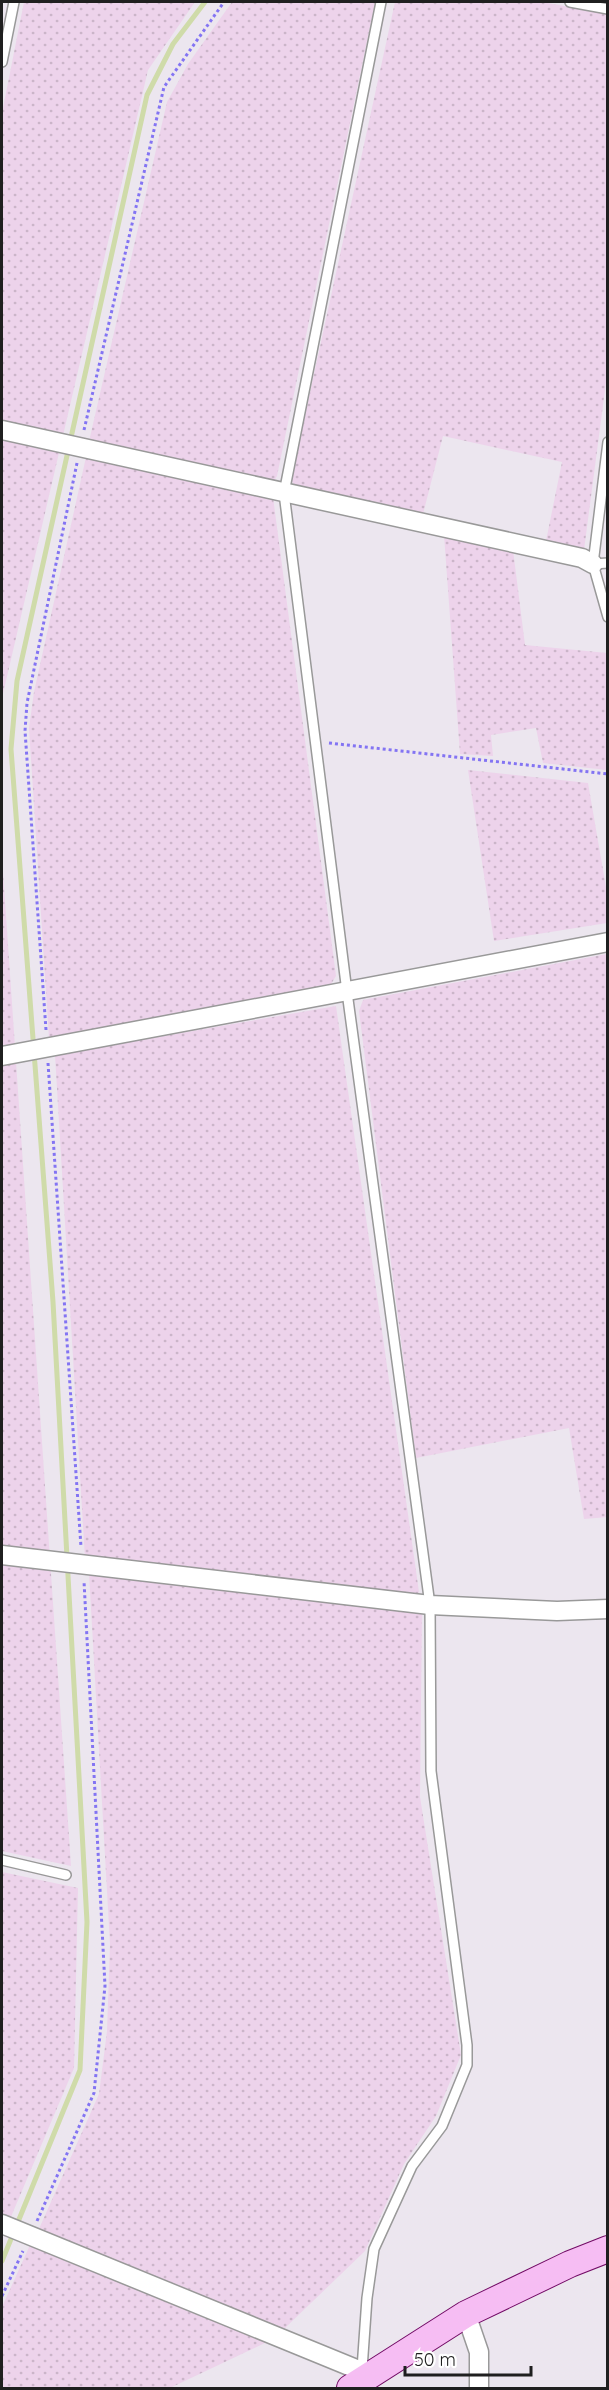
<svg xmlns="http://www.w3.org/2000/svg" width="609" height="2390" viewBox="0 0 609 2390" font-family="Quicksand,sans-serif">
  <style>
    .farmland { fill: url(#farmland-dots) }
    .lines { fill: none; stroke-linecap: round; stroke-linejoin: round }
    .stream { stroke: #cfdba9; stroke-width: 5 }
    .lane-casing { stroke: #999; stroke-width: 12 }
    .street-casing { stroke: #999; stroke-width: 21 }
    .secondary-casing { stroke: #720b65; stroke-width: 28 }
    .path { stroke: #8374f3; stroke-width: 3; stroke-dasharray: 3 3; stroke-linecap: butt }
    .lane { stroke: #fff; stroke-width: 9 }
    .street { stroke: #fff; stroke-width: 18 }
    .secondary { stroke: #f6bdf3; stroke-width: 26 }
  </style>
  <defs>
    <pattern id="farmland-dots" width="8" height="8" patternUnits="userSpaceOnUse" patternTransform="scale(1.5)"><rect width="8" height="8" fill="#edd3eb"/><path d="M2 2h.1M6 6h.1" fill="none" stroke="#cbb5c9" stroke-width="1.8" stroke-linecap="round"/></pattern>
  </defs>
  <rect width="100%" height="100%" fill="#ece6ef"/>
  <path class="farmland" d="M 24,2 L 195,2 L 148,70 L 2,698 L 2,113 Z
    M 232,2 L 375,2 L 277,476 L 274,481 L 267,483 L 92,444 L 90,437 L 167,102 L 188,64 Z
    M 395,2 L 543,2 L 607,14 L 608,367 L 584,550 L 546,541 L 562,462 L 443,436 L 423,514 L 296,487 L 291,480 Z
    M 86,457 L 273,497 L 336,976 L 331,984 L 49,1038 L 29,728 L 34,692 Z
    M 444,535 L 513,550 L 525,645 L 607,653 L 607,770 L 543,763 L 536,728 L 491,735 L 493,756 L 460,754 Z
    M 468,770 L 588,783 L 607,893 L 607,923 L 494,941 Z
    M 2,857 L 71,1866 L 2,1851 Z
    M 607,954 L 608,1517 L 584,1519 L 569,1428 L 416,1458 L 359,1011 L 363,1000 Z
    M 336,1006 L 419,1592 L 414,1597 L 85,1559 L 55,1055 Z
    M 89,1573 L 422,1611 L 420,1797 L 461,2055 L 436,2116 L 404,2164 L 365,2251 L 284,2329 L 38,2231 L 99,2094 L 107,2031 L 110,1944 Z
    M 2,1872 L 78,1888 L 74,2068 L 2,2238 Z
    M 30,2245 L 267,2342 L 170,2388 L 2,2388 L 2,2307 Z"/>
  <g class="lines">
    <path class="stream" d="M 2,2261 L 80,2070 L 87,1922 L 53,1302 L 11,749 L 17,681 L 147,95 L 173,44 L 205,2"/>
    <defs>
      <path id="lane" d="M 570,2 L 608,9
        M 2,62 L 14,2
        M 608,442 L 593,564 L 608,617
        M 593,564 L 608,563
        M 2,1860 L 66,1875
        M 362,2369 L 367,2298 L 374,2249 L 412,2166 L 442,2126 L 467,2065 L 467,2045 L 431,1771 L 430,1605 L 347,992 L 284,493 L 381,2"/>
      <path id="street" d="M 2,430 L 582,558 L 593,564
        M 2,1056 L 608,942
        M 2,1555 L 430,1605 L 557,1611 L 608,1609
        M 2,2224 L 371,2375
        M 466,2314 L 479,2352 L 479,2388"/>
      <path id="secondary" d="M 350,2388 L 466,2314 L 570,2264 L 608,2249"/>
    </defs>
    <use href="#lane" class="lane-casing"/>
    <use href="#street" class="street-casing"/>
    <use href="#secondary" class="secondary-casing"/>
    <path class="path" d="M 84,430 L 164,87 L 224,2
      M 329,743 L 608,774
      M 46,1030 L 25,731 L 27,703 L 77,463
      M 48,1063 L 81,1547
      M 37,2221 L 94,2093 L 105,1986 L 84,1581
      M 2,2296 L 23,2251"/>
    <use href="#lane" class="lane"/>
    <use href="#street" class="street"/>
    <use href="#secondary" class="secondary"/>
  </g>
  <rect width="609" height="2390" fill="none" stroke="#1f1f1f" stroke-width="6"/>
  <path d="M405 2366v9h126v-9" fill="none" stroke="#1f1f1f" stroke-width="3"/>
  <text x="414" y="2366" font-size="18" fill="#1f1f1f" stroke="#ffffff" stroke-width="4.5" paint-order="stroke">50 m</text>
</svg>
